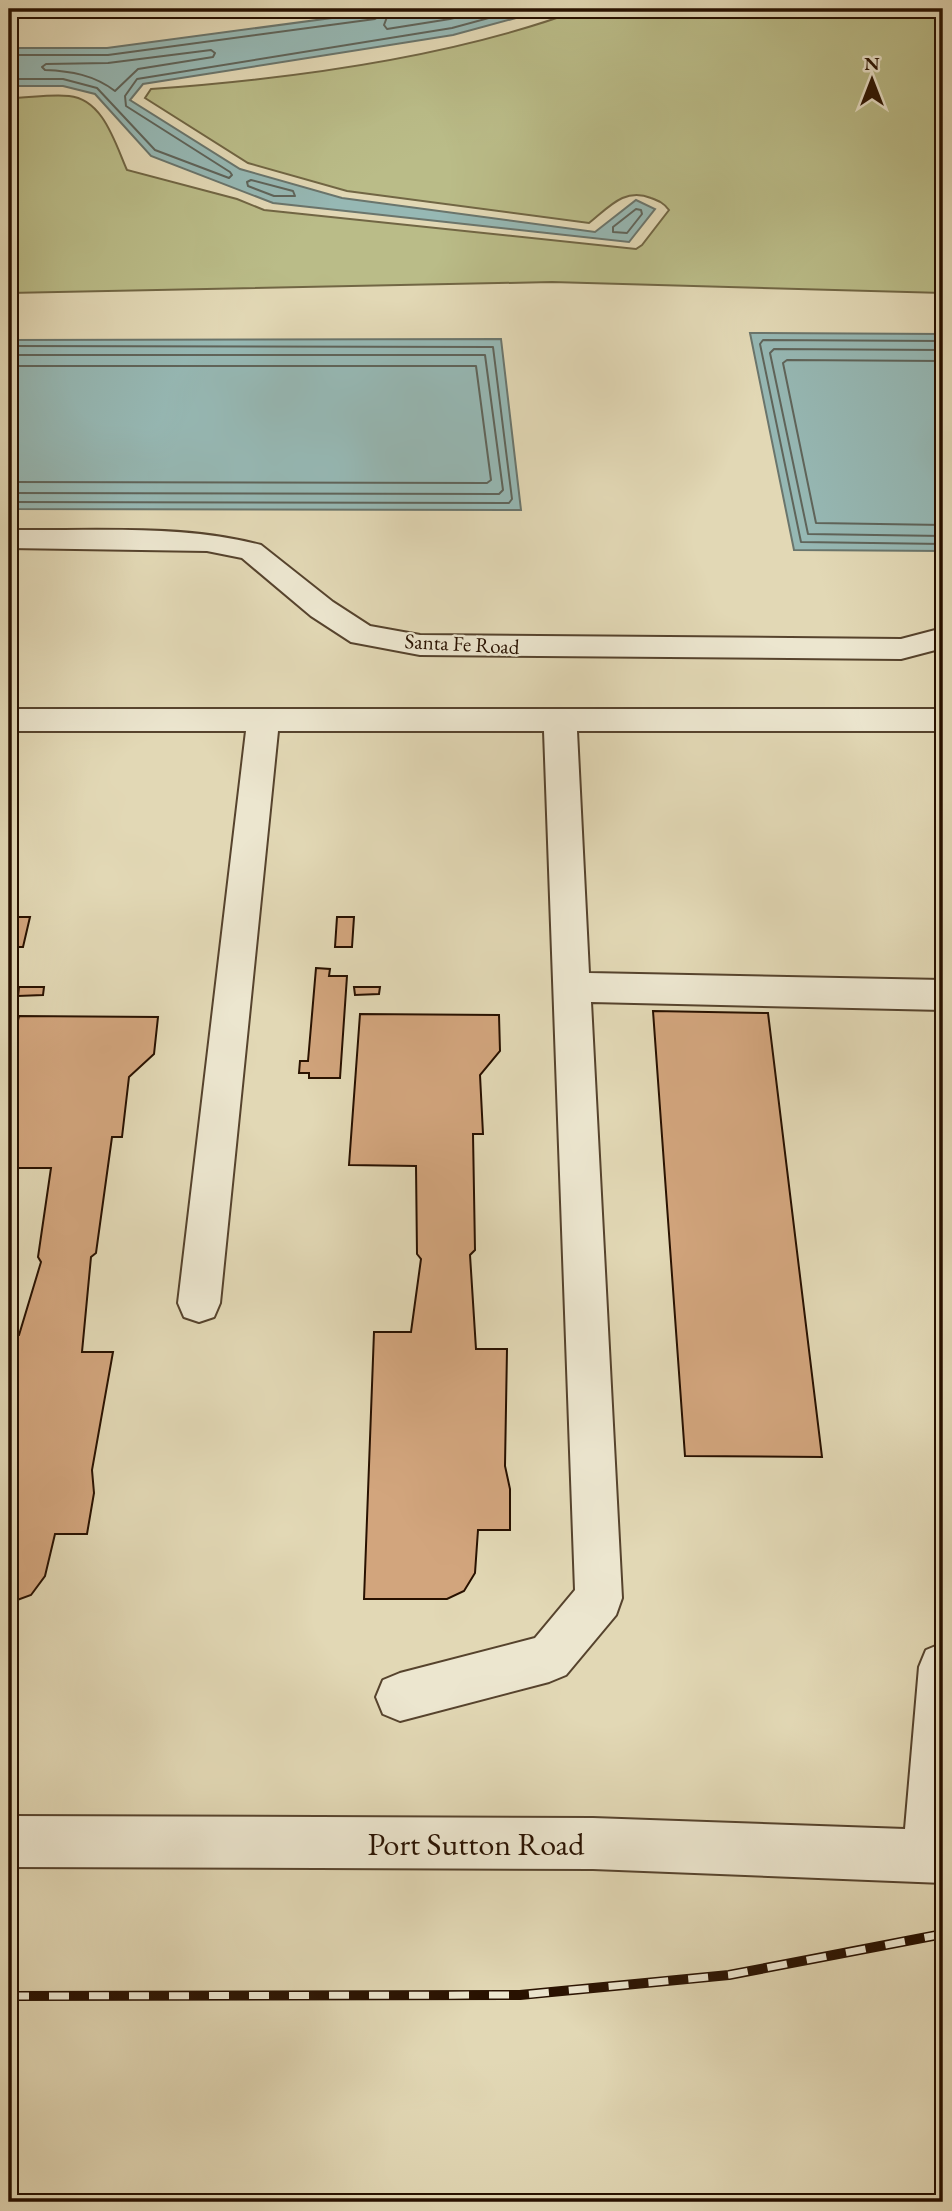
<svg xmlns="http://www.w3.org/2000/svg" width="952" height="2211" viewBox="0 0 952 2211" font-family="'EB Garamond',serif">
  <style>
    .green { fill: #babc88; stroke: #716644; stroke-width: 2 }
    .water { fill: #96b8b4; stroke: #6a756c; stroke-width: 2 }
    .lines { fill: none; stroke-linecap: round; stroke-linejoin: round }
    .shore { stroke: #5f645a; stroke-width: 2 }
    .building { fill: #d2a57d; stroke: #281100; stroke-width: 2 }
    .minor-casing { stroke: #56432d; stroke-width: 4 }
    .minor { fill: #ece6cf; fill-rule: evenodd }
    .rail-casing { stroke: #281100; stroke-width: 10 }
    .rail { stroke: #ece6cf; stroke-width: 7; stroke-dasharray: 20; stroke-linecap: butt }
    .labels { text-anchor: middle; stroke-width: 5; stroke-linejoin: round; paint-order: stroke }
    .far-street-label { font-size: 21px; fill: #281100; stroke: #ece6cf }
    .near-street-label { font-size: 32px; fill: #281100; stroke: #ece6cf }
  </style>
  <rect width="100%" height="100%" fill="#e2d8b5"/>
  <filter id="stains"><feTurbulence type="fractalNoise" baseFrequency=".00286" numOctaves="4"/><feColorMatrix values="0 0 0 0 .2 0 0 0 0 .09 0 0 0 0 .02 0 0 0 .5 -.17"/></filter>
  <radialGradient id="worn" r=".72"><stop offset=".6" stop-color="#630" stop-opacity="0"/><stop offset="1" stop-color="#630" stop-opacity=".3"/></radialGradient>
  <path class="green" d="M 582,9 L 943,9 L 943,293 L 552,282 L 9,293 L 9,98 C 28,98 50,94 69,96 C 103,99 115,143 127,170 L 237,199 L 264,210 L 636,249 L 642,245 L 669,210 C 664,203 659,201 651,198 C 625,187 609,207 589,223 L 347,191 L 248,163 L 145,98 L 151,89 C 290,79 451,58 582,9 Z"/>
  <path class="water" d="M 399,9 L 549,9 L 453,35 L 143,84 L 130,100 L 240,169 L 342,198 L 595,232 L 636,200 L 655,209 L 629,242 L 273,203 L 151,156 L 95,94 L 63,86 L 9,86 L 9,48 L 107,48 Z
    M 750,333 L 943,334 L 943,551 L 794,550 Z
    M 501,339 L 521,510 L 9,509 L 9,340 Z"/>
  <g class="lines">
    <path class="shore" d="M 390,9 L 384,25 L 387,29 L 450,19 L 489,9
      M 211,50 L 215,53 L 213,57 L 138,69 L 115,91 C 94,75 71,71 45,70 L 42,67 L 46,64 L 108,63 Z
      M 9,55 L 108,55 L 375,19 L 380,16 L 382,9
      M 9,79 L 63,79 L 97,88 L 155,150 L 229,178 L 232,175 L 230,172 L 126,106 L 125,96 L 137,79 L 452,28 L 522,9
      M 251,180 L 293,191 L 295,196 L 274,196 L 248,186 L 247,182 Z
      M 636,209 L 641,210 L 642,214 L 627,233 L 613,232 L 613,227 Z
      M 943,341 L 763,340 L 760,344 L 801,542 L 943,544
      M 9,346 L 493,347 L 512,499 L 509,503 L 9,502
      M 943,350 L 774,349 L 770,353 L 808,534 L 943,536
      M 9,355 L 485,355 L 503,490 L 499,494 L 9,493
      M 943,361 L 787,360 L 783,363 L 816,523 L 943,525
      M 9,366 L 476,366 L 491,480 L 487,483 L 9,482"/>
  </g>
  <path class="building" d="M 12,917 L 30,917 L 23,947 L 9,947 Z
    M 337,917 L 354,917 L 352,947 L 335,947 Z
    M 316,968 L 330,969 L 329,976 L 347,976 L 340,1078 L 309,1078 L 309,1073 L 299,1073 L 300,1061 L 308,1061 Z
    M 19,987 L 44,987 L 43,995 L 18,996 Z
    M 354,987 L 380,987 L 379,994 L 355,995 Z
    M 653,1011 L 768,1013 L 822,1457 L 685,1456 Z
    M 360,1014 L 499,1015 L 500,1051 L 480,1075 L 483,1134 L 473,1134 L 475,1250 L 470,1255 L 476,1349 L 507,1349 L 505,1466 L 510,1489 L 510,1530 L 478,1530 L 475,1573 L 464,1591 L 447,1599 L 364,1599 L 374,1332 L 411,1332 L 421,1259 L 417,1254 L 416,1166 L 349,1165 Z
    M 19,1016 L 158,1017 L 154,1054 L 129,1077 L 122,1137 L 112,1137 L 96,1253 L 91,1257 L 82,1352 L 113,1352 L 92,1470 L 94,1493 L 87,1534 L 55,1534 L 45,1576 L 31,1595 L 9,1603 L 9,1335 L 19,1335 L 41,1262 L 38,1257 L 51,1168 L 9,1168 L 9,1058 Z"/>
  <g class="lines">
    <defs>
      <path id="minor" d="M 9,530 C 91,531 182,524 261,545 L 333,602 L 370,626 L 420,635 L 901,639 L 943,628 L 943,648 L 901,659 L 420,655 L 351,642 L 311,616 L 242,558 L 207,551 L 9,548 Z
        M 9,709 L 943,709 L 943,731 L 577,731 L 589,973 L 943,980 L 943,1010 L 591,1002 L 622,1598 L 616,1615 L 566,1675 L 549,1682 L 400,1721 L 383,1714 L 376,1697 L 383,1680 L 400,1673 L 535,1638 L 575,1590 L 544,731 L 278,731 L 220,1303 L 214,1317 L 199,1322 L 184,1317 L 178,1303 L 246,731 L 9,731 Z
        M 943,1643 L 943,1883 L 593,1869 L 9,1867 L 9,1816 L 593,1818 L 905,1829 L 919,1667 L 926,1650 Z"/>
    </defs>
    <use href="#minor" class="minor-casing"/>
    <use href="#minor" class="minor"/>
    <defs>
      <path id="rail" d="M 9,1996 L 520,1995 L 729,1975 L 943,1934"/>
    </defs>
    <use href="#rail" class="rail-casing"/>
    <use href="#rail" class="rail"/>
  </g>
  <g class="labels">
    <g class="far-street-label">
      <text transform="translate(462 644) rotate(3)" y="7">Santa Fe Road</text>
    </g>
    <g class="near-street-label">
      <text x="476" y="1855">Port Sutton Road</text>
    </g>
  </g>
  <rect width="952" height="2211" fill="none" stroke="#e2d8b5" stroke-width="35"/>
  <rect x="10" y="10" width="931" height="2190" fill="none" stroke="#281100" stroke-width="3.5"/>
  <rect x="18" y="18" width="917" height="2176" fill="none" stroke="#281100" stroke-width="2"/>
  <g transform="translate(872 80)" stroke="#ece6cf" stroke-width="5" paint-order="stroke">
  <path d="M0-5L12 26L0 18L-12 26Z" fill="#281100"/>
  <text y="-10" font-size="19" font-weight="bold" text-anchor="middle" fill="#281100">N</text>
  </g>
  <rect width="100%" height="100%" filter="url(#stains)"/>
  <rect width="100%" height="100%" fill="url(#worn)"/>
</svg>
